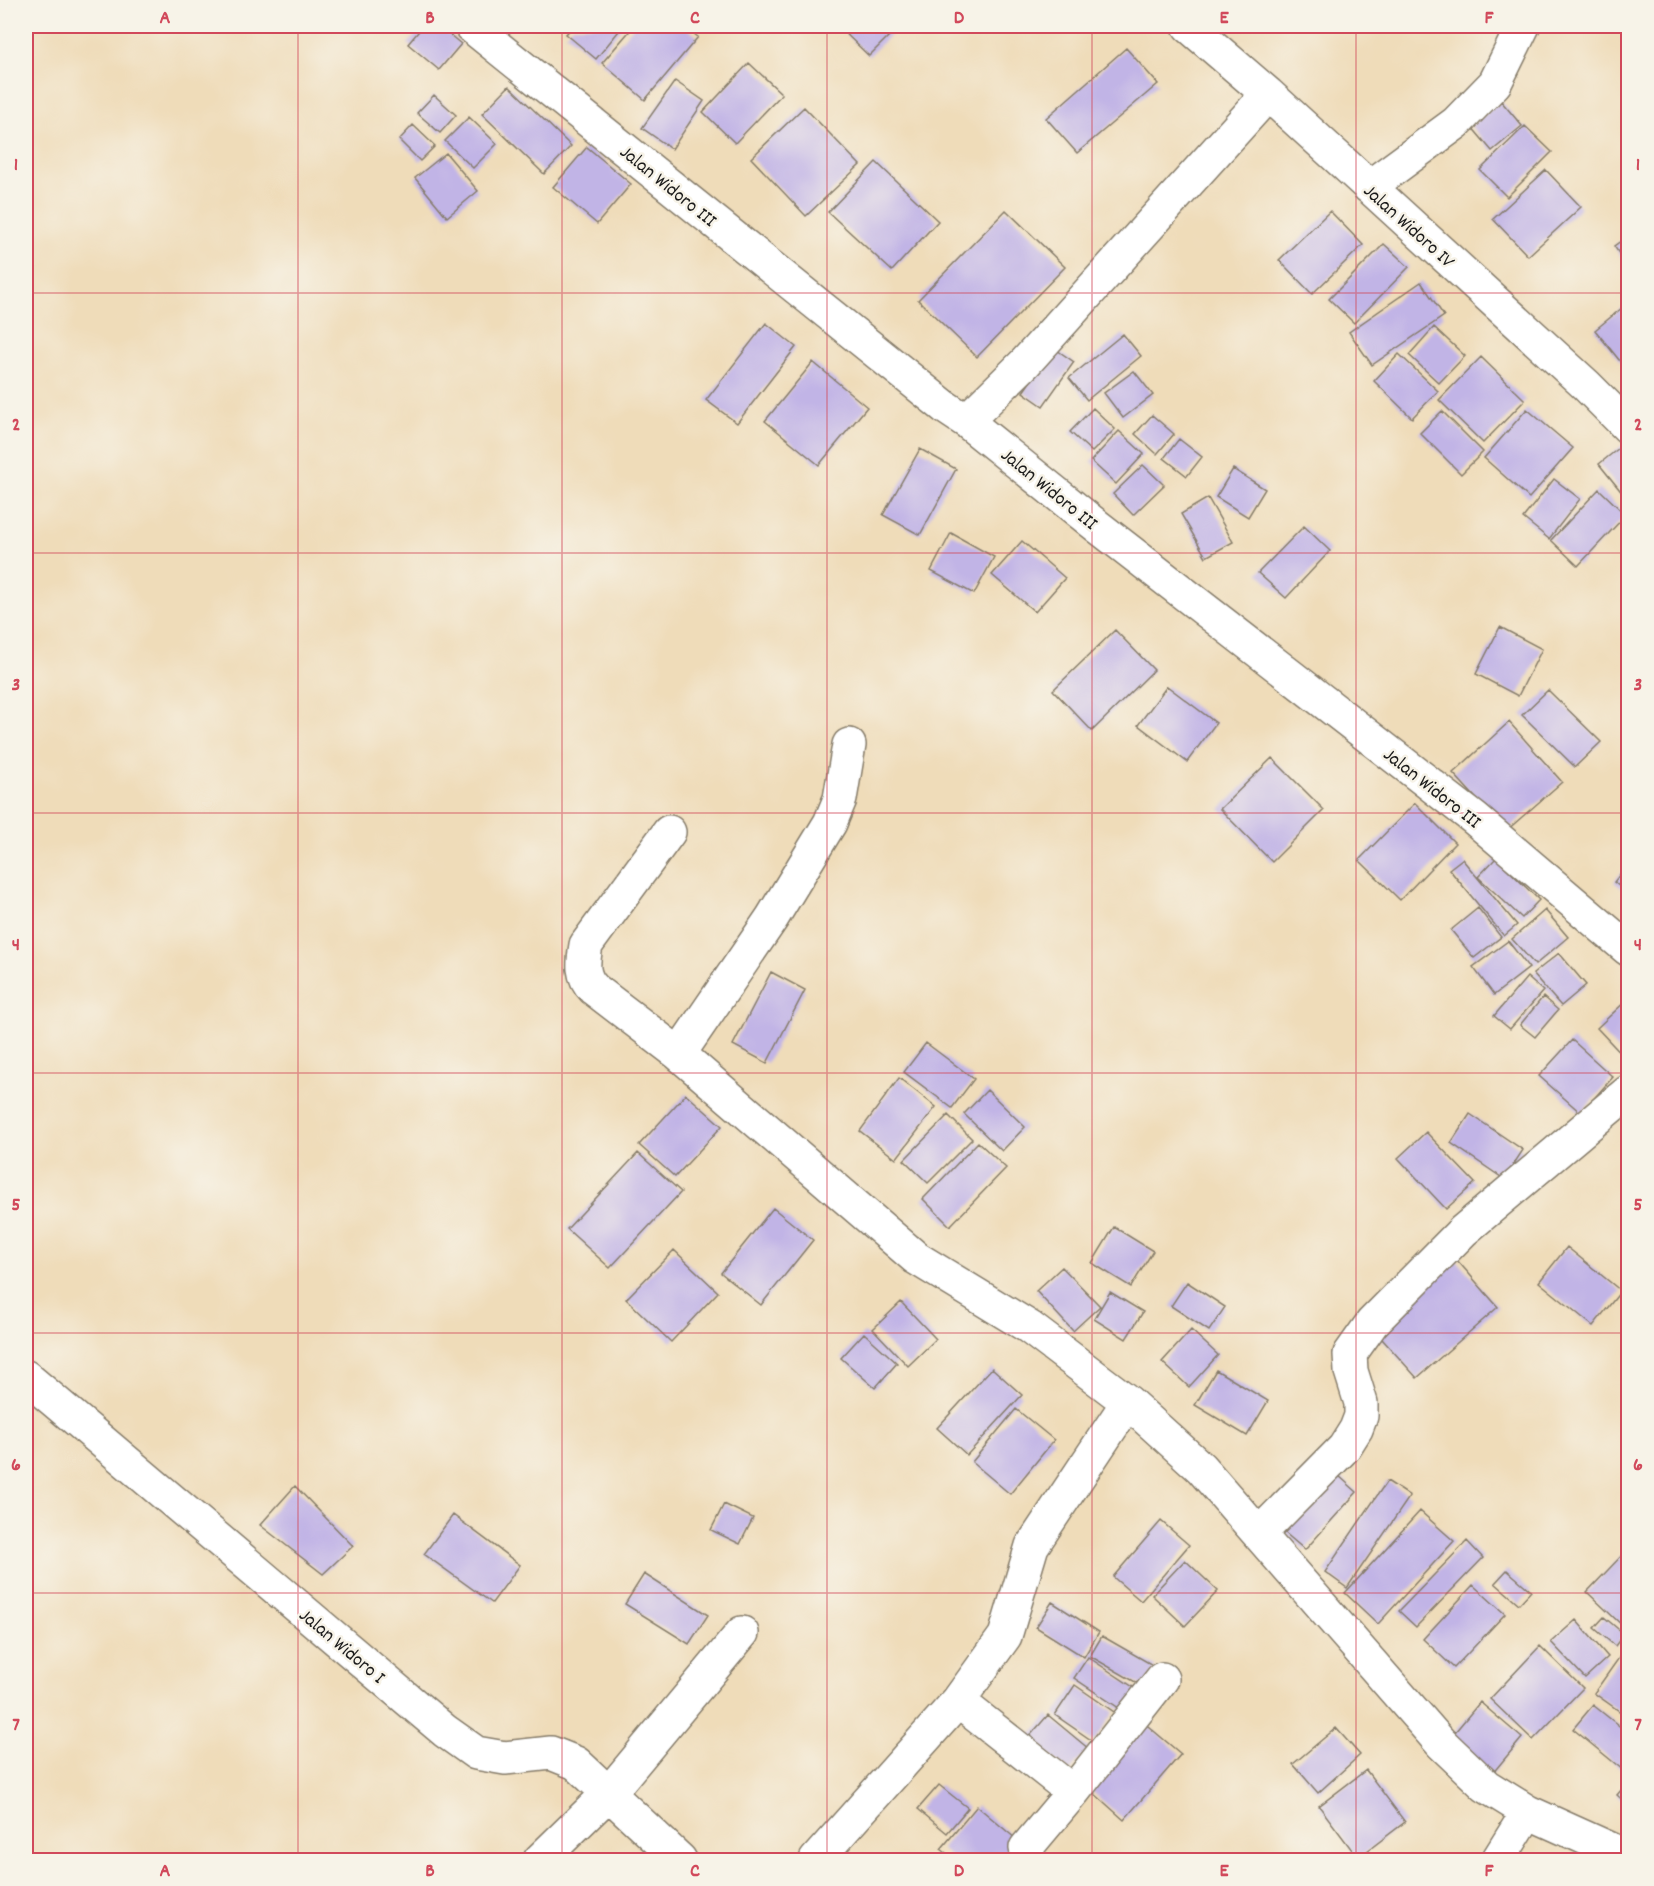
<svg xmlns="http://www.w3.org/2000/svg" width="1654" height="1886" viewBox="0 0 1654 1886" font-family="Dekko,sans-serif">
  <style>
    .building { fill: #c1b4e6 }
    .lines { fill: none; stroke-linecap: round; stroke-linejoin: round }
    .minor-casing { stroke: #867c6a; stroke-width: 36 }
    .minor { stroke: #fff; stroke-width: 33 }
    .grid { fill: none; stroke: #d1495b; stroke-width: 1.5; stroke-opacity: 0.55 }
    .labels { text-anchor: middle; stroke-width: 5; stroke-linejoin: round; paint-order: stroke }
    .street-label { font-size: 20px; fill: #1c1c1c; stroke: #f7f3e8 }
    .neatline { fill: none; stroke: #d1495b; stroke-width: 2 }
    .grid-label { font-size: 20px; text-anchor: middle; font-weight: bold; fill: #d1495b }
  </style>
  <rect width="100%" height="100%" fill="#f7f3e8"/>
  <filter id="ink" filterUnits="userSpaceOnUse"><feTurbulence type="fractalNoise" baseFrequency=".0167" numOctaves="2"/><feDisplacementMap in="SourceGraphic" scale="12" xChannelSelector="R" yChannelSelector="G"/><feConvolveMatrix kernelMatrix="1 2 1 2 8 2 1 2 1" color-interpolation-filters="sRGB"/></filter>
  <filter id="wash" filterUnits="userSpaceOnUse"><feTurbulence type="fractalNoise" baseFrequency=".008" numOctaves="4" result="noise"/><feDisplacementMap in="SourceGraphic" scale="24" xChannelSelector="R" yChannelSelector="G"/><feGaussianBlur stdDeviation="1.35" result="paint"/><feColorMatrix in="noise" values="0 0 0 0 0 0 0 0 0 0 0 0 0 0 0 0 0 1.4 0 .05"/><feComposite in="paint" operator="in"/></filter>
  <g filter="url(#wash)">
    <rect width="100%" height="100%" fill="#efdcb9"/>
    <g id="blocks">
      <path class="building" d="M 423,26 L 439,26 L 461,44 L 439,70 L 408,44 Z
        M 573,26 L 623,26 L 596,59 L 566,34 Z
        M 634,26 L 684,26 L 698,37 L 645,100 L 602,63 Z
        M 838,26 L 899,26 L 869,56 Z
        M 1126,48 L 1158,84 L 1077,153 L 1046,118 Z
        M 749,63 L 782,94 L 735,143 L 703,112 Z
        M 675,81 L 704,101 L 672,149 L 642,128 Z
        M 509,86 L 571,146 L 544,174 L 482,114 Z
        M 434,95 L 456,115 L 440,133 L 417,113 Z
        M 1501,101 L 1522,126 L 1492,151 L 1471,126 Z
        M 804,107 L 860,165 L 806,216 L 751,158 Z
        M 469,117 L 497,144 L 473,168 L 445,141 Z
        M 413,125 L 435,146 L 420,161 L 399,140 Z
        M 1525,126 L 1552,152 L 1507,197 L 1480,170 Z
        M 587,147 L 631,184 L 597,224 L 553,187 Z
        M 446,153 L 478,191 L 447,217 L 415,178 Z
        M 876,162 L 938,221 L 892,271 L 828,212 Z
        M 1546,170 L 1581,207 L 1528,256 L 1493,219 Z
        M 1006,210 L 1065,267 L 977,357 L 918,300 Z
        M 1330,211 L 1363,245 L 1312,294 L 1279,260 Z
        M 1628,236 L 1628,267 L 1614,246 Z
        M 1384,244 L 1409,267 L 1354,323 L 1329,299 Z
        M 1421,282 L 1444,316 L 1372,365 L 1349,332 Z
        M 1628,303 L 1628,371 L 1595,330 Z
        M 766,323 L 796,347 L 737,423 L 706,400 Z
        M 1434,327 L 1465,356 L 1439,383 L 1409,355 Z
        M 1123,334 L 1141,356 L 1087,400 L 1069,378 Z
        M 1054,348 L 1074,362 L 1043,406 L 1023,392 Z
        M 1399,354 L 1438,391 L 1412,418 L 1374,381 Z
        M 1481,357 L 1525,400 L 1483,443 L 1439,400 Z
        M 813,362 L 867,407 L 819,465 L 765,421 Z
        M 1134,371 L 1153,395 L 1123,418 L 1104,393 Z
        M 1093,408 L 1115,429 L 1092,452 L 1070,432 Z
        M 1527,409 L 1573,448 L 1529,498 L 1484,458 Z
        M 1442,411 L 1483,452 L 1461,474 L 1420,433 Z
        M 1152,415 L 1174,434 L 1157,454 L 1135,434 Z
        M 1119,431 L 1144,454 L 1116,484 L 1091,461 Z
        M 1179,439 L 1202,457 L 1187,476 L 1164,458 Z
        M 1624,444 L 1628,450 L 1628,500 L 1599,464 Z
        M 920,449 L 956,469 L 920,535 L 883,515 Z
        M 1143,465 L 1164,485 L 1133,515 L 1113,494 Z
        M 1233,469 L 1265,489 L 1248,517 L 1216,497 Z
        M 1554,479 L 1580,499 L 1549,539 L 1523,518 Z
        M 1599,489 L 1626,515 L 1578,566 L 1551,540 Z
        M 1208,498 L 1233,542 L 1206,557 L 1181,514 Z
        M 1304,526 L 1330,551 L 1286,598 L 1258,573 Z
        M 951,533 L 994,557 L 974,594 L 931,571 Z
        M 1022,541 L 1065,578 L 1035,612 L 992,575 Z
        M 1500,627 L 1542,649 L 1518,696 L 1476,674 Z
        M 1115,630 L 1154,670 L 1092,731 L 1053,690 Z
        M 1167,686 L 1216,723 L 1187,762 L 1138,725 Z
        M 1548,690 L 1601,742 L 1575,767 L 1522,715 Z
        M 1509,722 L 1562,782 L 1506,831 L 1453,773 Z
        M 1272,758 L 1324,810 L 1272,862 L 1220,809 Z
        M 1415,803 L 1455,843 L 1400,900 L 1359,860 Z
        M 1496,858 L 1539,900 L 1522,918 L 1478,877 Z
        M 1462,859 L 1517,925 L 1504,936 L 1449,869 Z
        M 1628,864 L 1628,893 L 1614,882 Z
        M 1478,908 L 1501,937 L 1474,958 L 1451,930 Z
        M 1545,910 L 1568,937 L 1535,965 L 1512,939 Z
        M 1508,941 L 1529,968 L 1494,995 L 1473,967 Z
        M 1559,953 L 1586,985 L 1561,1006 L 1533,974 Z
        M 771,972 L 805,990 L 767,1063 L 733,1045 Z
        M 1527,977 L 1543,991 L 1510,1029 L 1494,1016 Z
        M 1543,997 L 1558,1010 L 1535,1037 L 1520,1025 Z
        M 1628,999 L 1628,1061 L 1597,1028 Z
        M 1572,1040 L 1613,1077 L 1581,1113 L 1539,1076 Z
        M 926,1043 L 974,1079 L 952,1108 L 904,1072 Z
        M 899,1078 L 936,1107 L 896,1159 L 860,1131 Z
        M 987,1090 L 1025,1127 L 1002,1151 L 964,1114 Z
        M 686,1094 L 722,1126 L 675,1177 L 639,1145 Z
        M 1470,1114 L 1523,1150 L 1504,1179 L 1451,1143 Z
        M 948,1115 L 972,1139 L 928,1183 L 904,1160 Z
        M 1426,1132 L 1475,1183 L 1446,1209 L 1398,1158 Z
        M 978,1142 L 1006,1168 L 950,1226 L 923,1199 Z
        M 638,1153 L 681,1192 L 610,1268 L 567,1229 Z
        M 773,1208 L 813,1240 L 761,1305 L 721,1273 Z
        M 1114,1227 L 1153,1251 L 1131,1287 L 1092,1263 Z
        M 1567,1247 L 1621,1291 L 1593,1326 L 1539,1282 Z
        M 674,1250 L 718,1292 L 671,1342 L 626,1299 Z
        M 1456,1259 L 1498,1307 L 1417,1378 L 1374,1330 Z
        M 1062,1267 L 1100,1306 L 1073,1331 L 1036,1291 Z
        M 1187,1282 L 1225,1307 L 1209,1331 L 1171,1306 Z
        M 1110,1292 L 1143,1312 L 1126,1339 L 1094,1319 Z
        M 901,1302 L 936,1339 L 908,1366 L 873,1329 Z
        M 1191,1330 L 1218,1355 L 1189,1387 L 1162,1362 Z
        M 864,1333 L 897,1363 L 875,1388 L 841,1358 Z
        M 992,1368 L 1022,1395 L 967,1455 L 937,1428 Z
        M 1216,1370 L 1268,1401 L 1247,1436 L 1195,1405 Z
        M 1016,1409 L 1054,1440 L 1010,1494 L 972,1462 Z
        M 1329,1467 L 1357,1492 L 1305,1550 L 1277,1526 Z
        M 1387,1481 L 1410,1496 L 1347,1588 L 1325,1572 Z
        M 295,1486 L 353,1546 L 323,1574 L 260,1525 Z
        M 724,1504 L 753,1518 L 740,1544 L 711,1530 Z
        M 1420,1511 L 1454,1541 L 1378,1624 L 1345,1593 Z
        M 453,1515 L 520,1565 L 492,1603 L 424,1554 Z
        M 1161,1521 L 1189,1545 L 1141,1601 L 1113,1577 Z
        M 1467,1541 L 1483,1558 L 1416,1627 L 1399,1611 Z
        M 1628,1549 L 1628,1625 L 1625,1628 L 1587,1592 Z
        M 1185,1560 L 1218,1591 L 1185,1626 L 1152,1595 Z
        M 1507,1570 L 1531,1591 L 1519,1604 L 1495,1583 Z
        M 644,1574 L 708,1615 L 689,1644 L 625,1604 Z
        M 1473,1585 L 1505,1614 L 1454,1668 L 1423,1639 Z
        M 1052,1602 L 1099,1632 L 1084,1657 L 1036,1627 Z
        M 1604,1617 L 1624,1634 L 1615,1646 L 1594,1628 Z
        M 1576,1620 L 1608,1657 L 1585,1678 L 1551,1642 Z
        M 1102,1636 L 1156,1667 L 1144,1687 L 1090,1656 Z
        M 1628,1645 L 1628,1704 L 1622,1713 L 1594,1693 Z
        M 1540,1646 L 1583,1688 L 1533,1740 L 1490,1699 Z
        M 1088,1657 L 1139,1691 L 1125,1712 L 1074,1678 Z
        M 1075,1685 L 1114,1712 L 1094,1742 L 1055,1715 Z
        M 1480,1702 L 1522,1738 L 1492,1774 L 1450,1738 Z
        M 1593,1705 L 1628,1733 L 1628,1764 L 1623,1770 L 1573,1729 Z
        M 1048,1715 L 1089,1749 L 1069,1772 L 1028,1738 Z
        M 1142,1721 L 1181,1754 L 1124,1820 L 1086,1786 Z
        M 1336,1728 L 1360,1755 L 1318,1793 L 1293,1764 Z
        M 1366,1770 L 1405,1822 L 1358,1858 L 1319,1806 Z
        M 1628,1782 L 1628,1805 L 1617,1795 Z
        M 939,1785 L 968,1808 L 947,1833 L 918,1809 Z
        M 977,1806 L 1022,1844 L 1007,1860 L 955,1860 L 941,1849 Z"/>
    </g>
  </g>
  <g filter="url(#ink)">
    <use href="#blocks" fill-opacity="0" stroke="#867c6a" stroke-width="1.5"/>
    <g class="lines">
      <defs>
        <path id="minor" d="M 471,26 L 945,407 L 966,421 L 1097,526 L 1475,819 L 1628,949
          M 1189,26 L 1268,94 L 1586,385 L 1628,427
          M 1369,187 L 1456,123 L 1495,83 L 1523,26
          M 966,421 L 1025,363 L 1268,94
          M 849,745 L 840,799 L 830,823 L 772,918 L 679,1054 L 916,1258 L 1029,1327 L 1128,1402 L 1201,1468 L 1441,1743 L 1486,1786 L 1528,1812 L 1628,1857
          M 669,832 L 586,945 C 583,963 581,976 594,989 L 679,1054
          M 26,1377 L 445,1731 L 476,1753 L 505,1758 L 551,1753 L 576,1763 L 680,1860
          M 1259,1534 L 1344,1448 L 1356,1429 L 1361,1416 L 1361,1403 L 1351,1371 L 1350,1354 L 1372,1323 L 1463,1231 L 1628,1092
          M 958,1701 L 1073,1792 L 1162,1679
          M 1026,1848 L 1073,1792
          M 540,1860 L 608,1794 L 742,1633
          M 816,1860 L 958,1701 L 1005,1636 L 1032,1546 L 1128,1402
          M 1498,1860 L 1528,1812"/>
      </defs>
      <use href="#minor" class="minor-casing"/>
      <use href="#minor" class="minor"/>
    </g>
  </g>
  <path class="grid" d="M 298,26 L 298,1860M 562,26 L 562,1860M 827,26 L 827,1860M 1092,26 L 1092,1860M 1356,26 L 1356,1860M 26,293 L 1628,293M 26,553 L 1628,553M 26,813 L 1628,813M 26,1073 L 1628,1073M 26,1333 L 1628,1333M 26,1593 L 1628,1593"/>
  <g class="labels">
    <g class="street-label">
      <text transform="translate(669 185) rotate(39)" y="7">Jalan Widoro III</text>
      <text transform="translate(1410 225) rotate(42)" y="7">Jalan Widoro IV</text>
      <text transform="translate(1050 488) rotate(39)" y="7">Jalan Widoro III</text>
      <text transform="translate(1433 787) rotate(38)" y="7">Jalan Widoro III</text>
      <text transform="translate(343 1645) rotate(40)" y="7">Jalan Widoro I</text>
    </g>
  </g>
  <rect width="1654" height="1886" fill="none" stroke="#f7f3e8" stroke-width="66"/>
  <rect x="33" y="33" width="1588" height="1820" class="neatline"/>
  <g class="grid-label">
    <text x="165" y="23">A</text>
    <text x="430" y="23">B</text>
    <text x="695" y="23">C</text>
    <text x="959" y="23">D</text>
    <text x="1224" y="23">E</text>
    <text x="1489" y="23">F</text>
    <text x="16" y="170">1</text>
    <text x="1638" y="170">1</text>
    <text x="16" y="430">2</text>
    <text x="1638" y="430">2</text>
    <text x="16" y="690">3</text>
    <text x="1638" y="690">3</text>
    <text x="16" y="950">4</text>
    <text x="1638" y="950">4</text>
    <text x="16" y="1210">5</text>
    <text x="1638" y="1210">5</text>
    <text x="16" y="1470">6</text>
    <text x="1638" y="1470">6</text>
    <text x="16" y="1730">7</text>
    <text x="1638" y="1730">7</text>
    <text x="165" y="1876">A</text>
    <text x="430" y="1876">B</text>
    <text x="695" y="1876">C</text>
    <text x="959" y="1876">D</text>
    <text x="1224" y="1876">E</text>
    <text x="1489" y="1876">F</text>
  </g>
</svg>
